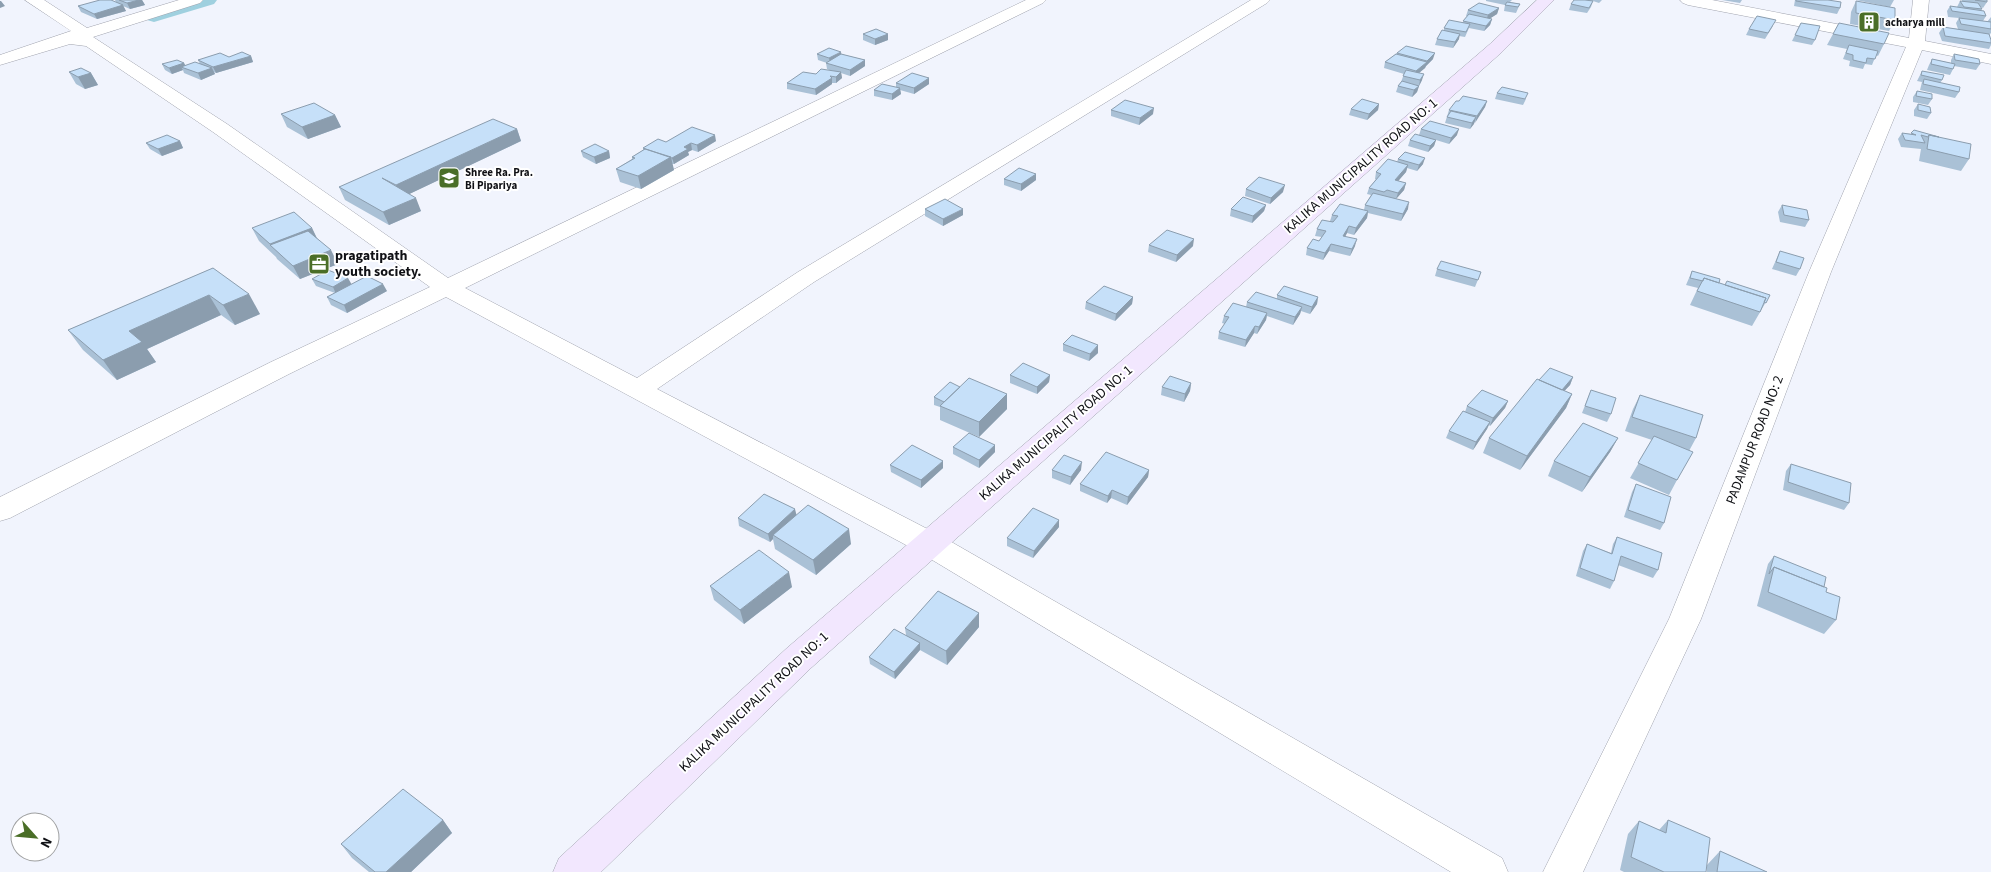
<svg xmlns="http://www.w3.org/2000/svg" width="1991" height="872" font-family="'Source Sans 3',sans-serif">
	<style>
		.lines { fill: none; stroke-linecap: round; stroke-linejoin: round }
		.canal { fill: #9fd0df; fill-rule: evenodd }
		.street-casing { stroke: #a0a3ae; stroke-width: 1 }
		.secondary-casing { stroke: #a0a3ae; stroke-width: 1 }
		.street { fill: #fff; fill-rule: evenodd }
		.secondary { fill: #f2e7fe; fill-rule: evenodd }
		.wall { fill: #aac1d6 }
		.shaded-wall { fill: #8b9dae }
		.building { fill: #c6e0f9; stroke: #8b9dae }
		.labels { text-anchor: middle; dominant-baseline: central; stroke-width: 4; stroke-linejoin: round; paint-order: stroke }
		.far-poi-label { font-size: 11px; font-weight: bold; fill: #101115; stroke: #fff; text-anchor: start }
		.street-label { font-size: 14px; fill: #101115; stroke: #fff }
		.poi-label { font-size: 14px; font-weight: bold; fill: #101115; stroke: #fff; text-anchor: start }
	</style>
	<rect width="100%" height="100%" fill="#f1f4fd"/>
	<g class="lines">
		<!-- canal -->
		<path class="canal" d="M186,0H217L214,4L154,22L147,20L144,16L147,12Z"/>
		<!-- street casing -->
		<g class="street-casing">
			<path id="street" d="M25,0H44L87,28L179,0H203L200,3L93,37L227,124L448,278L1026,0H1046L1043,3L465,288L637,378L798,272L1251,0H1270L1267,3L814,282L657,389L941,536L1502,858L1508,872H1451L919,552L446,297L289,374L10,518L0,521V497L271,362L430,287L213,132L86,46L70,44L0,65V55L71,31Z
				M1680,0H1712L1909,38L1913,0H1929L1925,41L1991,54V64L1922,50L1831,272L1701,619L1583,872H1543L1669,619L1809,272L1906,47L1688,5L1683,3Z"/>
		</g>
		<!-- secondary casing -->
		<g class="secondary-casing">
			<path id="secondary" d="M1537,0H1554L1502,52L811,668L601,872H553L559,858L787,648L1490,44Z"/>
		</g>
		<!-- street -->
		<use href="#street" class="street"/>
		<!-- secondary -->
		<use href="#secondary" class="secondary"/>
	</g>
	<!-- wall -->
	<path class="wall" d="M115,0H142L145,5L130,9L123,6L126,11L97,19L81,12L78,6L116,2Z
		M1486,0H1512L1510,2L1520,4L1516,13L1504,11L1505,5L1486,1Z
		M1586,0H1602L1599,3L1593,1L1591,7L1587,13L1569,10L1571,4Z
		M1722,0H1742L1740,3Z
		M1795,0H1828L1840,8L1837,14L1794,6Z
		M1856,0H1894L1890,7Z
		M1962,0H1987V2L1983,8L1981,7L1982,9L1981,10L1986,16L1983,21L1987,22L1991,17V33L1989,35L1991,40V45L1989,49L1942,41L1939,33L1943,27L1958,29L1956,23L1959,18L1948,17L1947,11L1950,6L1957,7L1960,1L1962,2Z
		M1856,1L1895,20L1889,31L1850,24L1851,12Z
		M1499,8L1497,14L1489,19H1492L1490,25L1484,31L1469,28L1465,37L1459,36V39L1453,48L1435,45L1437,39L1444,30V28L1463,22L1467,16H1466L1468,10Z
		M1801,23L1815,40L1812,45L1792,41Z
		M1839,23L1884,44L1878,56L1876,55L1872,65L1865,64L1863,69L1849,66L1850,61L1843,59L1847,49L1827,45Z
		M1773,26L1765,39L1746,35L1749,29Z
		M863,34H888V40L875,45L863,40Z
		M1397,53L1433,59L1426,66L1425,68L1419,73L1422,80L1419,86L1417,92L1412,97L1396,92L1398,86L1401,82L1404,74L1384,68L1385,62Z
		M817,54H841L865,60V66L850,76L841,73L842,78L836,83H832V84L816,95L787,89V83L831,71L827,69L826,63H827L818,60Z
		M1954,54L1980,64L1976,70L1954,66L1953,69L1950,75L1927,70L1929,65L1932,59L1951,63V60Z
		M251,56L253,62L216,73L214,72L215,74L201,80L184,73L183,70L172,74L165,70L162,64L184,63L185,65L200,64L198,60L229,57Z
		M1922,71L1942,80L1940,83L1959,92L1955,98L1920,90L1922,82L1917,81Z
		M69,72L91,73L98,85L85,89L76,84Z
		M929,78V84L914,94L900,90L901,94L892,100L874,96V90L896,87V83Z
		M1917,91L1932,99L1928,105L1913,102V97Z
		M1497,93L1526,99L1523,105L1495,99Z
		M1459,101H1487L1485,107L1470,129L1445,123L1449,110Z
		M1379,104L1378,110L1367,120L1349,115L1351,109Z
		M1918,104L1931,113L1927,119L1914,116V110Z
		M1111,110L1153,114L1139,125L1111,116Z
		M281,114L335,115L341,127L308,139L287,127Z
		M517,129L521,141L409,194L421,211L389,225L345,200L339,187Z
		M1421,129L1457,135L1449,144L1436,140L1434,146L1428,152L1408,146L1410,140L1419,135Z
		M1914,130L1939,137L1969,159L1961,171L1919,161L1921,149L1901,147L1898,139L1902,133L1911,134Z
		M180,141L183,148L162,156L150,149L146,143Z
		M716,141L698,152L692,150L688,152L689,155L674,164H672L674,170L641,189L620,182L616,169L632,159V157L643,150V148L666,142Z
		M581,151H609L610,158L596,164L583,157Z
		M1398,159L1423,164L1417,171L1407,168L1406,172L1398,181L1406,183L1404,190L1396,199L1408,209L1401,221L1368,213L1367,218L1354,235L1347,233L1345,236L1355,246L1350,256L1329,251L1323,260L1306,255L1307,248L1319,241L1322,237L1315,236L1317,229L1330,221L1332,215L1364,210L1365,205L1371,195L1367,194L1369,188L1376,179H1375L1376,172L1397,162Z
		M1036,174V180L1021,191L1004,185V179Z
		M1246,189L1283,192L1270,204L1245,196Z
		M1266,205L1264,211L1252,223L1230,216L1231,209Z
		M1782,205L1809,220L1805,227L1780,222L1778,212Z
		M925,209L963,215L943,226L925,216Z
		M252,228H312L317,238L338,264L300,279L277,259L276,257L259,241Z
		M1149,245L1193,246L1176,262L1148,252Z
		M1780,251L1800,269L1796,276L1772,269Z
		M213,268L260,314L235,325L221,315L147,349L156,362L117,380L83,350L68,330Z
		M1437,269L1481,272L1475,287L1435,276Z
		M1692,271L1725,285L1770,295L1752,326L1690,305L1698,288L1686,285Z
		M312,279L351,285L387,291L347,313L331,305L327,297L335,293L316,286Z
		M1277,295L1318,297L1317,304L1310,314L1301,311L1300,314L1293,325L1267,316L1266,320L1257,334L1254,333L1245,347L1218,339L1219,332L1225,324L1222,323L1224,316L1246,307L1247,302L1277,299Z
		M1133,297L1132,304L1115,321L1085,309L1086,302Z
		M1063,344L1098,353L1089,361L1063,351Z
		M1010,375H1050L1049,382L1037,394L1010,383Z
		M1573,377L1570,385L1564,391L1572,394L1566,408L1520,470L1483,453L1489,438L1539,380Z
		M1191,383L1190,391L1184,402L1161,395L1162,387Z
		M960,387L1007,394V409L979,437L940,420V407L934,405V397Z
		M1591,390L1611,414L1607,422L1582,413Z
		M1640,395L1696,438L1689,451L1677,480L1669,495L1630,478L1652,440L1625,431L1633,409Z
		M1508,401L1505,408L1490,426L1489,425L1487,429L1473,450L1446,438L1449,431L1465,412L1467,406Z
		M1618,438L1610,452L1582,492L1548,476L1554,461Z
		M953,447L995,452L979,468L953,454Z
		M1791,464L1849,503L1844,510L1783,490L1786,471Z
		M890,465L943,468L921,488L891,472Z
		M1052,470H1081L1070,485L1052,478Z
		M1149,470L1148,477L1127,505L1111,498L1107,503L1080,491V484Z
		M1636,484L1664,523L1660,530L1624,517L1632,492Z
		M796,515L851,544L816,575L775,549L773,539L770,542L739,526L738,518Z
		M1059,527L1033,558L1007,546V538Z
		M1617,537L1658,570L1653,578L1618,565L1614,581L1610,589L1576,576L1583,551L1587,544L1611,553L1613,544Z
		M1774,556L1824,587L1836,620L1824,634L1757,606L1768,564Z
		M710,586L792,587L744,624L714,600Z
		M979,627L947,665L920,650L895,679L870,664L869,657L906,635L905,628Z
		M443,820L452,833L411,872H369L352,858L341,844Z
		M1668,820L1706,872H1624L1620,870L1628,834L1639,821L1659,830Z
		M1720,851L1767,872H1707V865Z"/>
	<!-- shaded-wall -->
	<path class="shaded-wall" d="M139,0H142L145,5L130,9L127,3Z
		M0,1H1L5,6L0,8Z
		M123,5L126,11L97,19L94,14Z
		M1499,8L1497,14L1486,21L1488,15Z
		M1492,19L1490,25L1484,31L1486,26Z
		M888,34V40L875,45V39Z
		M1460,34L1459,39L1453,48L1455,42Z
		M841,52L842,58L830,64L829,58Z
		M1435,53L1433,59L1426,66L1425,68L1414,77L1416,71L1426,63L1427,61Z
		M251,56L253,62L216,73L213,67Z
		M865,60V66L850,76V70Z
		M184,63L187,69L181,67L183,70L172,74L169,68Z
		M212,68L215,74L201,80L198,73Z
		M841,72L842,78L836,83V77Z
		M91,73L98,85L85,89L78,77Z
		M1424,74L1422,80L1419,86L1420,80Z
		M832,78V84L816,95L815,89Z
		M929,78V84L914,94V88Z
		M1419,86L1417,92L1412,97L1414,90Z
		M900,88L901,94L892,100V94Z
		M1487,101L1485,107L1475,123L1477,116Z
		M1379,104L1378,110L1367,120L1369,114Z
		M1154,108L1153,114L1139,125L1140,118Z
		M335,115L341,127L308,139L302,127Z
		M1476,117L1474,124L1470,129L1472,123Z
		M517,129L521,141L401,198L396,185Z
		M1459,129L1457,135L1449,144L1451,138Z
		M715,135L716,141L698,152L697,145Z
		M1436,140L1434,146L1428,152L1430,146Z
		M180,141L183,148L162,156L158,149Z
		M691,143L692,150L688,152L689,155L674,164L672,158L684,147Z
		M609,151L610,158L596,164L594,157Z
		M671,157L674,170L641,189L638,176Z
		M1425,158L1423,164L1417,171L1419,165Z
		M1408,165L1406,172L1393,187L1395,180Z
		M1036,174V180L1021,191V184Z
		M1406,183L1404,190L1396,199L1398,193Z
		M1285,185L1283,192L1270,204L1271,198Z
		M416,198L421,211L389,225L383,212Z
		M1409,202L1408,209L1401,221L1403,214Z
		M1266,205L1264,211L1252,223L1253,216Z
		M963,209V215L943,226V219Z
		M1368,211L1367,218L1354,235L1356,228Z
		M1349,226L1347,233L1342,243L1343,236Z
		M312,228L318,241L271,246L270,244Z
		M1194,239L1193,246L1176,262L1177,255Z
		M1357,239L1355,246L1350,256L1352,249Z
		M1331,244L1329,251L1323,260L1325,253Z
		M331,250L338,264L300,279L293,266Z
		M348,278L352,285L336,294L333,287Z
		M383,284L387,291L347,313L344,305Z
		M249,294L260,314L235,325L223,305Z
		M209,295L221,315L147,349L156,362L117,380L103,360L129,331Z
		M1133,297L1132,304L1115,321L1116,314Z
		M1318,297L1317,304L1310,314L1312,307Z
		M1302,307L1300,314L1293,325L1295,317Z
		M1267,313L1266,320L1257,334L1259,327Z
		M1255,326L1254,333L1245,347L1246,340Z
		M1098,345V353L1089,361L1090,354Z
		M1050,375L1049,382L1037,394V387Z
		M1573,377L1570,385L1556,400L1559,393Z
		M1191,383L1190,391L1184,402L1185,394Z
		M1007,394V409L979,437V422Z
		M1572,394L1566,408L1520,470L1527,456Z
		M1508,401L1505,408L1490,426L1493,418Z
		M1490,422L1487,429L1473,450L1476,442Z
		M1618,438L1610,452L1582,492L1590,477Z
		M995,445V452L979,468V460Z
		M943,461V468L921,488V480Z
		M1082,462L1081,470L1070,485L1071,477Z
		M1149,470L1148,477L1127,505L1128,497Z
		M1112,490L1111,498L1107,503L1108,496Z
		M795,509L797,517L773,535V539L770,542L768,534Z
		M1059,520V527L1033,558L1034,551Z
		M849,529L851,544L816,575L813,560Z
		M789,572L792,587L744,624L740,610Z
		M979,613V627L947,665L946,651Z
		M920,643V650L895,679L894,672Z
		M443,820L452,833L411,872H386Z"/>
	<!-- building -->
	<path class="building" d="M100,0H111L123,5L94,14L78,6Z
		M119,0H139L127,3Z
		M1574,0H1585L1593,1L1589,8L1571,4Z
		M1796,0H1828L1841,2L1840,8L1796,1Z
		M1975,0H1987V2Z
		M1856,1L1895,8V20L1856,13Z
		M1960,1L1978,3L1982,9L1964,7Z
		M1507,2L1520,4L1518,7L1505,5Z
		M1479,3L1499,8L1488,15L1468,10Z
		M1950,6L1984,11L1986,16L1952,11Z
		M1469,14L1492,19L1486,26L1463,21Z
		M1757,16L1776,20L1768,33L1749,29Z
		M1959,18L1991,22V29L1961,24Z
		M1449,20L1470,24L1466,32L1444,28Z
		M1801,23L1820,26L1815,40L1795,35Z
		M1839,23L1889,33L1884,44L1833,34Z
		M1943,27L1989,34L1991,40V43L1945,36Z
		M876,29L888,34L875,39L863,34Z
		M1442,30L1460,34L1455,42L1437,39Z
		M1849,45L1878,51L1875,59L1867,58L1866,63L1853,60V55L1846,53Z
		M1406,46L1435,53L1427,61L1397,53Z
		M829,48L841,52L829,58L817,54Z
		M242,52L251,56L213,67L198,60L220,53L229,57Z
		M841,54L865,60L850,70L826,63Z
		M1396,54L1427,62L1416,71L1385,62Z
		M1954,54L1979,59L1980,64L1955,60Z
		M1932,59L1955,64L1953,69L1931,64Z
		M177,60L184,63L169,68L162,64Z
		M195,62L212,68L198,73L181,67Z
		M81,68L91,73L78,77L69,72Z
		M821,69L841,72L836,77L830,76L832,78L815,89L787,83L803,72L816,74Z
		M1406,70L1424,74L1420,80L1403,76Z
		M1922,71L1944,75L1942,80L1921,75Z
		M912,73L929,78L914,88L896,83Z
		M1924,79L1960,87L1959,92L1923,84Z
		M1402,81L1419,86L1414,90L1398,86Z
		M882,84L900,88L892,94L874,90Z
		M1502,87L1528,93L1525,99L1497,93Z
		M1917,91L1932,94V99L1916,96Z
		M1463,96L1487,101L1477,116L1449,110L1456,101H1459Z
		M1362,99L1379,104L1369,114L1351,109Z
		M1125,100L1154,108L1140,118L1111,110Z
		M314,103L335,115L302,127L281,114Z
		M1918,104L1930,107L1931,113L1918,110Z
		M1451,111L1476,117L1472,123L1447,117Z
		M493,119L517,129L396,185L382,178L416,198L383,212L339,187Z
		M1430,121L1459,129L1451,138L1421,129Z
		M692,127L715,135L697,145L691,143L684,147L688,149L672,158L643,148L658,139L666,142Z
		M1914,130L1939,137L1929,135L1928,137L1921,135L1925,143L1905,140L1902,133L1916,135L1911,133Z
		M1415,134L1436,140L1430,146L1410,140Z
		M167,135L180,141L158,149L146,143Z
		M1929,135L1971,144L1969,159L1927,149Z
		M595,144L609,151L594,157L581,151Z
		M645,149L671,157L638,176L616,169L635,158L632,157Z
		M1405,152L1425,158L1419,165L1398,159Z
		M1388,159L1408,165L1395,180L1406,183L1398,193L1387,190L1384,192L1369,188L1381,174L1376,172Z
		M1019,168L1036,174L1021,184L1004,179Z
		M1259,177L1285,185L1271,198L1246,189Z
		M1373,193L1409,202L1403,214L1365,205Z
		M1243,197L1266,205L1253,216L1231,209Z
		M945,199L963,209L943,219L925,209Z
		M1340,204L1368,211L1356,228L1349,226L1343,236L1357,239L1352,249L1331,244L1325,253L1307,248L1313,239L1319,241L1326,231L1317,229L1322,220L1333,222L1338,216L1332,215Z
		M1782,205L1807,210L1809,220L1784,215Z
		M294,212L312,228L270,244L252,228Z
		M1167,230L1194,239L1177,255L1149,245Z
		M308,231L331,250L293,266L270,245Z
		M1780,251L1804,258L1800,269L1776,262Z
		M1441,261L1481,272L1478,280L1437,269Z
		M213,268L249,294L223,305L209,295L129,331L142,342L103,360L68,330Z
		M328,270L348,278L333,287L312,279Z
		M1692,271L1720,279L1719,283L1704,278L1703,281L1690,278Z
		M367,276L383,284L344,305L327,297Z
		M1704,278L1766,298L1760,312L1697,291Z
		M1727,281L1770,295L1766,303L1764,302L1766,298L1725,285Z
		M1104,286L1133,297L1116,314L1086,302Z
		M1284,286L1318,297L1312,307L1277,295Z
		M1256,292L1302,307L1295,317L1247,302Z
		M1233,303L1267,313L1259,327L1255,326L1246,340L1219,332L1229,317L1224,316Z
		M1072,335L1098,345L1090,354L1063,344Z
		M1023,363L1050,375L1037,387L1010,375Z
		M1550,368L1573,377L1562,390L1539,380Z
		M1170,376L1191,383L1185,394L1162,387Z
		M969,378L1007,394L979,422L940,406Z
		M1537,379L1572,394L1527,456L1489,438Z
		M950,382L960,387L944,402L934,397Z
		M1482,390L1508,401L1493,418L1467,406Z
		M1591,390L1616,398L1611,414L1585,406Z
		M1640,395L1703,415L1696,438L1632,417Z
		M1463,411L1490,422L1476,442L1449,431Z
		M1583,423L1618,438L1590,477L1554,461Z
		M969,433L995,445L979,460L953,447Z
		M1654,436L1693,452L1677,480L1638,463Z
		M912,445L943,461L921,480L890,465Z
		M1106,452L1149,470L1128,497L1112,490L1108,496L1080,484Z
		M1064,455L1082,462L1071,477L1052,470Z
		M1791,464L1851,483L1849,503L1788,482Z
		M1636,484L1671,497L1664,523L1628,510Z
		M764,494L795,509L768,534L738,518Z
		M808,505L849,529L813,560L773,535Z
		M1033,508L1059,520L1034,551L1007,538Z
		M1617,537L1662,553L1658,570L1621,556L1614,581L1580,568L1587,544L1612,554Z
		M759,550L789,572L740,610L710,586Z
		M1774,556L1826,577L1824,587L1774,567L1769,574Z
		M1774,567L1827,588L1826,592L1840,597L1836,620L1768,592Z
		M938,591L979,613L946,651L905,628Z
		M894,629L920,643L894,672L869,657Z
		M403,789L443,820L386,872H375L341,844Z
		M1668,820L1710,838L1706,872H1664L1631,857L1639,821L1666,833Z
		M1720,851L1767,872H1717Z"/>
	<!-- icons -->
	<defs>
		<g id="building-square" transform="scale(1.125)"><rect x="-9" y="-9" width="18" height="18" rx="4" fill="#4a6e27" stroke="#fff"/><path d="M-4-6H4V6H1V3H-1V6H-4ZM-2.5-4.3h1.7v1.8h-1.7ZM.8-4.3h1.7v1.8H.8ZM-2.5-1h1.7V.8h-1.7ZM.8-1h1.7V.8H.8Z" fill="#fff"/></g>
		<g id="school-square" transform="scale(1.125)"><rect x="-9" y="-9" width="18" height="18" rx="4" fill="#4a6e27" stroke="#fff"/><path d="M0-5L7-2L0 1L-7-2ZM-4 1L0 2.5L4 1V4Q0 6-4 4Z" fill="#fff"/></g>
		<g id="office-square" transform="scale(1.125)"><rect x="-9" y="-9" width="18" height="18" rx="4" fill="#4a6e27" stroke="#fff"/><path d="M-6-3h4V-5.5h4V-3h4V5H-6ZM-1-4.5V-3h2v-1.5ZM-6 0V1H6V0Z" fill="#fff"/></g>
	</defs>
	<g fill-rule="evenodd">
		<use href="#building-square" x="1869" y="22"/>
		<use href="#school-square" x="449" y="178"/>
		<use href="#office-square" x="319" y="264"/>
	</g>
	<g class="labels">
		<!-- far-poi labels -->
		<g class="far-poi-label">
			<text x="1885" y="22">acharya mill</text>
			<text x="465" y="172">Shree Ra. Pra.<tspan x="465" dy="13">Bi Pipariya</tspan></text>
		</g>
		<!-- street labels -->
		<g class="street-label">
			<text transform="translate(1361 166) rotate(-41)">KALIKA MUNICIPALITY ROAD NO: 1</text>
			<text transform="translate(1056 433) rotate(-41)">KALIKA MUNICIPALITY ROAD NO: 1</text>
			<text transform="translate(1755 440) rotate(-69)">PADAMPUR ROAD NO: 2</text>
			<text transform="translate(754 702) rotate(-43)">KALIKA MUNICIPALITY ROAD NO: 1</text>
		</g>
		<!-- poi labels -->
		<g class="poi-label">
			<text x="335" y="256">pragatipath<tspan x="335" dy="16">youth society.</tspan></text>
		</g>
	</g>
	<!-- north arrow -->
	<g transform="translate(35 837) rotate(117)"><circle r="24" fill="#ffffff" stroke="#9fa0a1"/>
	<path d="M0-4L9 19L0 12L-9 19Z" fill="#4a6e27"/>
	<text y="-8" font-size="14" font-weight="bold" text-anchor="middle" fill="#101115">N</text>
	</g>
</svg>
